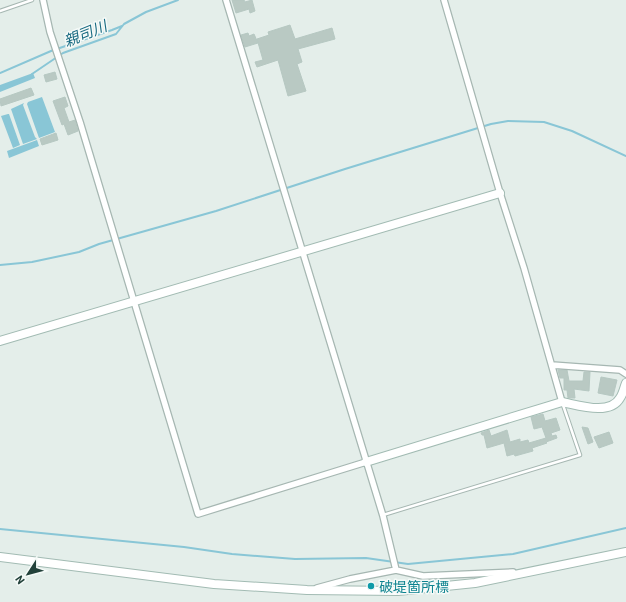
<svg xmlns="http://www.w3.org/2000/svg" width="626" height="602" font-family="Barlow,'Noto Sans JP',sans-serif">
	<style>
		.water { fill: #89c6d6 }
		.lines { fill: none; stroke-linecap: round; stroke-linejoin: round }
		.stream { stroke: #89c6d6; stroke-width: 2 }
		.building { fill: #b9c9c3; stroke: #b6c8c2 }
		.lane-casing { stroke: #a6b7b2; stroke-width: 4.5 }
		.street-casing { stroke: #a6b7b2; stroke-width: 8 }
		.secondary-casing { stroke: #a2bbb3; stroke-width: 10 }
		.lane { stroke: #fff; stroke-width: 2.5 }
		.street { stroke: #fff; stroke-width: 5.5 }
		.secondary { stroke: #fff; stroke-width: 8 }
		.culture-dot { fill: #0f9aa8; stroke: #f5faf8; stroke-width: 1.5 }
		.labels { text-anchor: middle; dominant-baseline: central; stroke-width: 3; stroke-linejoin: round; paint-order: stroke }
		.culture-label { font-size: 14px; fill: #0d838f; stroke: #f5faf8; text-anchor: start }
		.water-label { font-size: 15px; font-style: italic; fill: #186a81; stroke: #f5faf8 }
	</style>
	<rect width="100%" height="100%" fill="#e4eeea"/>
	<!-- water -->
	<path class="water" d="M33,73L35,78L0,92V85Z
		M42,97L55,132L39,138L27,104L28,102Z
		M24,103L23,105L35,137L37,139L23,144L11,109Z
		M8,114H9L20,145L13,148L1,116Z
		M37,140L39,146L9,158L7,151Z"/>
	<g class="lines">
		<!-- stream -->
		<path class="stream" d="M0,73L51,51L112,30L122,26
			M32,74L63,53L116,34L124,24L146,12L178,0
			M0,265L32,262L79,252L99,244L216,211L345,169L491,124L508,121L544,122L572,131L626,156
			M0,529L184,547L232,554L295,559L366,558L408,564L513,554L626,528"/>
	</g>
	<!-- building -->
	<path class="building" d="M232,0H244L245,2L252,0L255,11L250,13L249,9L236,13Z
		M290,25L295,39L332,28L335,39L298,49L302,62L297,64L306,91L288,96L278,60L257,67L255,62L263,60L257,39L269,35L268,32Z
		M248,33L249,36L254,34L258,43L245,47L241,35Z
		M55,72L57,79L46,82L44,75Z
		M31,88L34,95L1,106L0,99Z
		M65,97L68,106L64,108L69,122L75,120L78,131L68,135L64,124L62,125L53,101Z
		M56,133L58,140L42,145L40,139Z
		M558,370H567L569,381H583L584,372H590L589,391L574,389L575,398H568L567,390H564V378H560Z
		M601,377L617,380L613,396L598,393Z
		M543,414L545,421L556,418L560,430L551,433L552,436L556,435L557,438L546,442L547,443L532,448L533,451L515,456L514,454L507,456L504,443L487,448L484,435H482L481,433L489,430L491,436L507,430L510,442L520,439V442L528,440L529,443L546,438L542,427L534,429L531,417Z
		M582,427L588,428L593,442L588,444Z
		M609,432L613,443L599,448L594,437Z"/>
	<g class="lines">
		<!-- lane casing -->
		<g class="lane-casing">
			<path id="lane" d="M0,11L32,0
				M383,515L580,455L563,405"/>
		</g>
		<!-- street casing -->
		<g class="street-casing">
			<path id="street" d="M43,0L50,32L80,122L198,514L366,462
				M226,0L383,516L396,570
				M444,0L500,193L524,268L562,402
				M552,365L620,370L626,374
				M317,588L350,579L396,570L423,576L513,572"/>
		</g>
		<!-- secondary casing -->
		<g class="secondary-casing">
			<path id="secondary" d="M0,341L500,193
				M366,462L562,402C578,405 610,416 620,398C623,394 624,388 626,383
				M0,557L214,584L307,590L398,591L475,583L626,552"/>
		</g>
		<!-- lane -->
		<use href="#lane" class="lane"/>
		<!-- street -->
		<use href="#street" class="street"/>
		<!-- secondary -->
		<use href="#secondary" class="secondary"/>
	</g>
	<!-- markers -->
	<circle class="culture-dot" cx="371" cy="586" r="4"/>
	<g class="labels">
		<!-- culture labels -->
		<g class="culture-label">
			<text x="379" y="586">破堤箇所標</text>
		</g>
		<!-- water labels -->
		<g class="water-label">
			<text transform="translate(85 33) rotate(-22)">親司川</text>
		</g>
	</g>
	<!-- north arrow -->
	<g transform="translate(28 574) rotate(234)" stroke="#f5faf8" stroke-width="3" paint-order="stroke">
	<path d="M0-3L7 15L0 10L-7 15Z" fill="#22413a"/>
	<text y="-6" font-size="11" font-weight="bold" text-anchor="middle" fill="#22413a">N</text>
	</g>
</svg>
